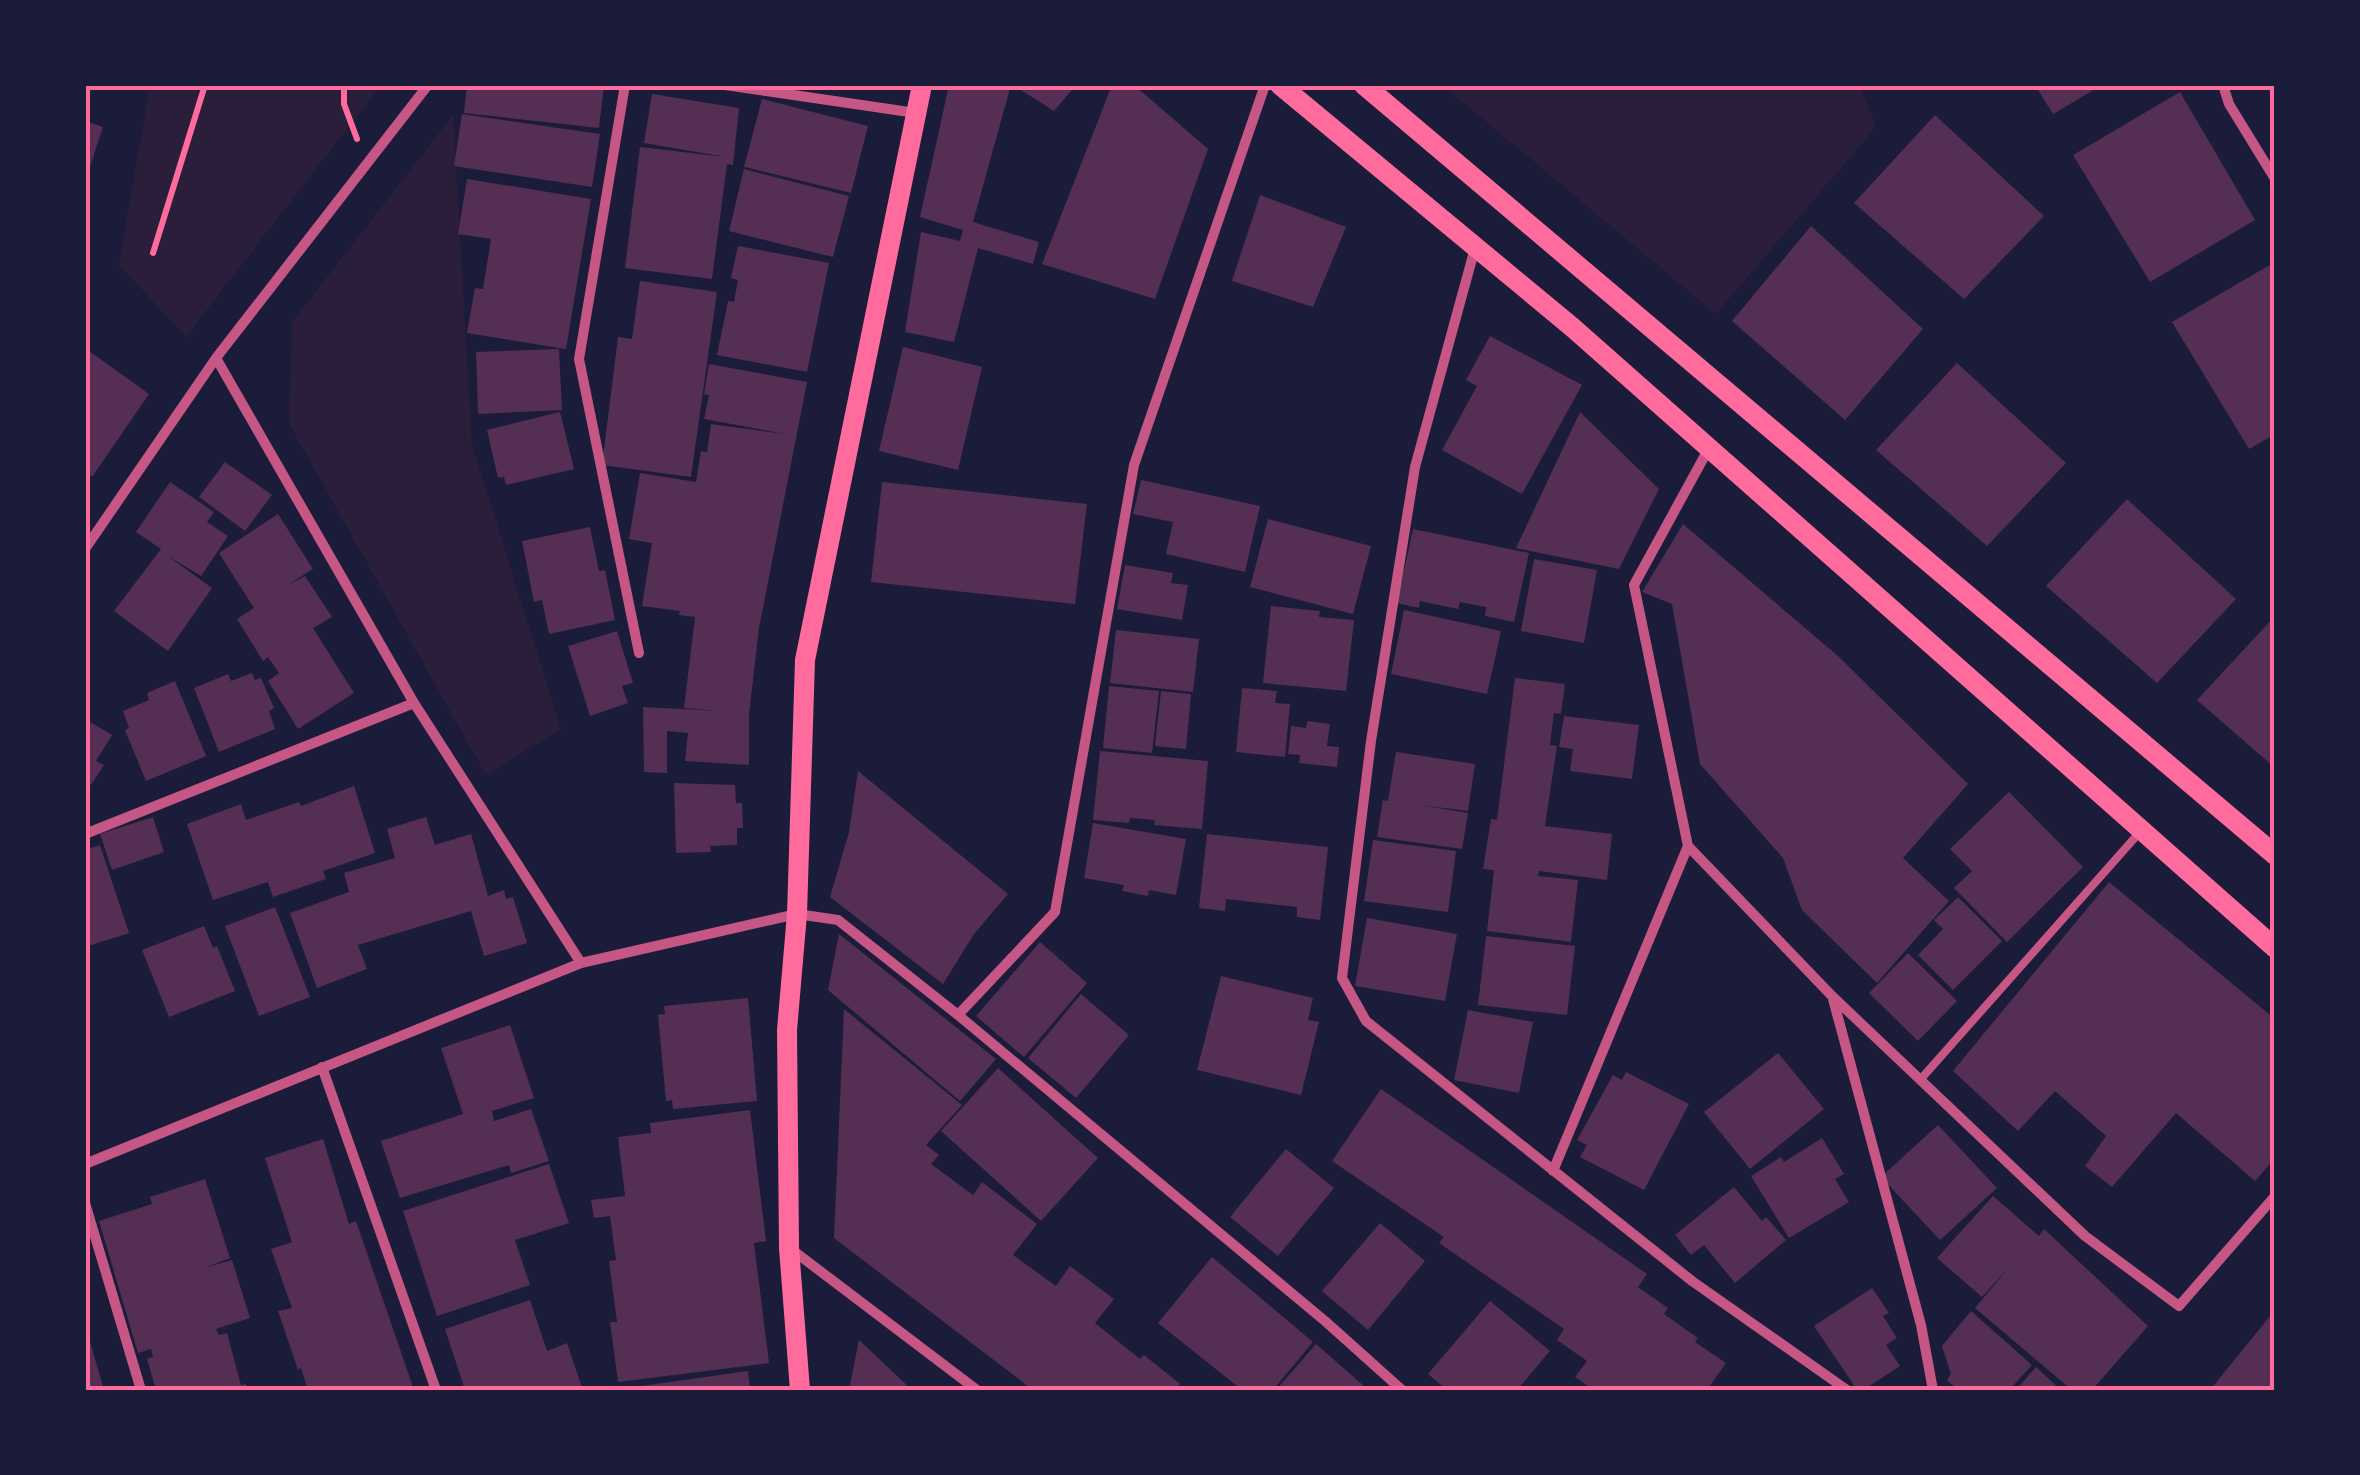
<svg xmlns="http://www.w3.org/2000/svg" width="2360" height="1475" font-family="Jost,sans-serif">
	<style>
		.green { fill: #2a1e3b }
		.building { fill: #542f53 }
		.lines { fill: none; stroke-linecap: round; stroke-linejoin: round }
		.path { stroke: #ff6b9d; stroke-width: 6 }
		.service { stroke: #c65784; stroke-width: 8 }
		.minor { stroke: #c65784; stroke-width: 10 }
		.secondary { stroke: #ff6b9d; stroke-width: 20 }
		.neatline { fill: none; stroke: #ff6b9d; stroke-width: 4 }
	</style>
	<rect width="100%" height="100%" fill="#1b1b3a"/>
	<!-- green -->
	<path class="green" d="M150,85H381L186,337L119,265Z
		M1442,85H1860L1876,127L1716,314Z
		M453,115L472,444L561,729L486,775L289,424L292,322Z"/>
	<!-- building -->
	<path class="building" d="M467,85H604L599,128L464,113Z
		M949,85H1011L973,222L1039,242L1033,264L978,248L954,342L905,332L921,232L960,241L963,230L920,217Z
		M1013,85H1076L1054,111Z
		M1112,85H1134L1208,149L1155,299L1042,264Z
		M2035,85H2102L2053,114Z
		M2180,92L2255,220L2150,282L2073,155Z
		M652,94L739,108L733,165L727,164L712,279L625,268L640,147L726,157L644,143Z
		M762,99L868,126L851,193L744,167Z
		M462,114L600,134L592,187L454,166Z
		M1935,115L2044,216L1964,299L1854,203Z
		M85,121L103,127L86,179H85Z
		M744,169L849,196L833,257L729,231Z
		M467,179L591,199L566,349L467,333L475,288L483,289L491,239L458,234Z
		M1260,195L1346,227L1313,307L1232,281Z
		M1811,226L1923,329L1845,420L1732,321Z
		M738,246L829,263L807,372L717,355L728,301L734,302L738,280L731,278Z
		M2275,262V434L2249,449L2172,322Z
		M640,281L717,292L691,477L602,465L618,337L632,339Z
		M1490,336L1582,385L1522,494L1442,450L1477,386L1466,380Z
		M903,347L982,367L958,470L879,451Z
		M85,348L149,394L92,477L85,472Z
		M559,349L562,410L478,414L476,352Z
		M1957,363L2066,463L1987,546L1876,450Z
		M709,364L807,382L759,628L749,715V765L685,761L688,733L667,731V773L644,772L643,707L719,711L684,708L695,617L679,615L680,611L642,606L652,543L629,539L640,473L696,482L701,451L707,452L711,424L785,434L704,419L709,395L704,394Z
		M560,412L574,469L506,485L504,477L498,478L487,430Z
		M1580,412L1659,489L1619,569L1516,548Z
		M225,462L272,495L245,531L199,497Z
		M1141,480L1260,506L1245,572L1166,554L1173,522L1133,514Z
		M170,482L214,512L207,522L228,536L201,576L168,556L212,588L168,651L114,611L161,549L136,532Z
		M882,482L1087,504L1075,604L871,582Z
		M2127,499L2236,599L2157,683L2046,586Z
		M278,514L313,569L286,586L305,576L332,617L313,628L354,693L298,729L268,681L279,673L268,657L263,661L237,619L254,608L219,553Z
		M1268,519L1371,546L1353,614L1250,587Z
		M1683,524L1838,656L1968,784L1903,858L1949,901L1877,983L1802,910L1783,858L1700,764L1672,604L1642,592Z
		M590,527L599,571L605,570L615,620L549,634L542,600L534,602L522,541Z
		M1413,529L1529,553L1514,622L1485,616L1486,607L1460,602L1458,609L1420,601L1419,608L1397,603Z
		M1534,559L1597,570L1584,643L1521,631Z
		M1125,565L1173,573L1171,583L1188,585L1182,620L1117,609Z
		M1271,606L1320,611L1319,617L1354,620L1346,691L1263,683Z
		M1404,610L1501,631L1487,694L1391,674Z
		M2275,616V768L2197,700Z
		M1116,630L1199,639L1193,692L1110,683Z
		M617,631L633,683L622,686L628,703L590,716L568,646Z
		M252,673L255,680L261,678L274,708L269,711L275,729L219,752L194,688L228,674L231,681Z
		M1515,678L1565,684L1561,714L1554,713L1550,745L1557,746L1545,826L1612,834L1607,880L1539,871L1538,876L1578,880L1571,942L1487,931L1494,870L1483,869L1491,819L1497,820Z
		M175,681L206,756L146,781L125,730L129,728L123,711L149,700L147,693Z
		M1109,686L1159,691L1152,753L1103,748Z
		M1242,688L1277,691L1275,703L1290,704L1285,757L1236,752Z
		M1161,691L1191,694L1186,749L1155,746Z
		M1564,716L1639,725L1632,779L1570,771L1573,749L1559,747Z
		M85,719L112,735L96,761L104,765L91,785L85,782Z
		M1307,721L1330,724L1327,746L1339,747L1337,767L1299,763L1300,755L1288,754L1291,726L1306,728Z
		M1100,751L1208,761L1202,829L1154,825L1155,820L1130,818L1129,823L1093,820Z
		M1396,752L1475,764L1468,811L1420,805L1468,813L1462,849L1377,837L1383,800L1388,801Z
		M858,771L1008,894L974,934L943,984L830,897L849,832Z
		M674,783L735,785L736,803H742L743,828H737V845L710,846L711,852L676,853Z
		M354,786L375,853L323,871L326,879L273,897L268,882L213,900L187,824L241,804L246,820L299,802L301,806Z
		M2009,792L2083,867L2007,942L1954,888L1972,871L1950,849Z
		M153,817L164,852L112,870L100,834Z
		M426,817L435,845L471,834L488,896L504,890L506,899L513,897L527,943L484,956L471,911L358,945L367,969L317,988L290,913L349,892L344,873L395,858L387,829Z
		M1093,823L1186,839L1176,895L1149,890L1148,896L1122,891L1124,885L1084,878Z
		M1207,834L1328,847L1320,920L1297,917V907L1226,899L1225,911L1199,908Z
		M1373,840L1456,851L1448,912L1364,901Z
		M100,845L129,933L85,947V850Z
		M2109,882L2275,1019V1158L2255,1181L2176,1113L2112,1187L2085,1166L2106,1136L2055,1091L2018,1131L1953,1071Z
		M1958,897L2002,941L1953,990L1918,955L1943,929L1934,920Z
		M275,907L310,997L259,1016L225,926Z
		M1367,918L1457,934L1445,1001L1355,986Z
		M204,926L213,948L217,946L235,991L169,1017L142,950Z
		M839,934L996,1059L960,1101L828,990Z
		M1486,936L1575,946L1567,1015L1478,1005Z
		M1040,942L1087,983L1024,1057L976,1016Z
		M1908,953L1957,1001L1918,1041L1869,993Z
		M1221,976L1313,998L1308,1020L1319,1022L1301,1095L1197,1070Z
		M1081,994L1129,1035L1076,1098L1028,1058Z
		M748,998L757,1101L673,1109L672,1100L666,1101L658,1015L665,1014L664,1006Z
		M844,1009L962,1105L926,1145L939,1155L931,1164L973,1195L982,1182L1037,1224L1013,1255L1056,1286L1070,1266L1114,1299L1095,1323L1140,1359L1144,1355L1180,1384L1175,1390H1033L834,1238Z
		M1468,1010L1533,1022L1519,1093L1454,1080Z
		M510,1025L534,1098L492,1111L494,1121L531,1109L549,1161L511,1173L509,1165L400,1198L381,1141L463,1114L441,1048Z
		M1778,1053L1824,1109L1750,1169L1704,1112Z
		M998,1068L1098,1158L1041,1221L941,1131Z
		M1626,1072L1689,1104L1644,1190L1580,1157L1587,1145L1577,1140L1613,1075L1622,1080Z
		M1381,1089L1647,1274L1638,1287L1668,1308L1664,1314L1698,1338L1695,1342L1726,1363L1707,1390H1594L1575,1377L1587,1361L1557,1340L1564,1329L1439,1243L1444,1237L1332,1161Z
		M750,1110L766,1241L754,1243L769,1363L618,1382L610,1322H617L609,1261L616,1260L610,1216L594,1218L591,1200L625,1196L618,1137L651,1133L650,1123Z
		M1938,1125L1997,1188L1940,1240L1881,1177Z
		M1822,1138L1844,1174L1835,1179L1849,1202L1789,1238L1751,1176L1781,1157L1784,1162Z
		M323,1139L349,1224L356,1221L414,1390H308L301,1368L298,1370L278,1311L292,1308L271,1249L292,1242L265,1158Z
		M1286,1149L1334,1188L1278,1256L1230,1217Z
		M549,1164L569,1223L515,1240L530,1285L437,1316L403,1211Z
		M205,1179L230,1258L204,1268L232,1260L250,1318L216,1329L219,1335L227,1333L241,1385L246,1384L248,1390H156L147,1359L153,1357L151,1349L138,1353L99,1221L152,1204L150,1197Z
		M1734,1187L1762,1221L1766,1217L1786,1240L1735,1283L1704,1245L1691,1255L1675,1235Z
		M1993,1196L2039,1236L2044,1229L2148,1326L2092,1390H2072L1975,1308L2010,1266L1982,1297L1937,1258Z
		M1380,1223L1425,1261L1368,1330L1322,1291Z
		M1212,1257L1313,1342L1273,1390H1242L1158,1323Z
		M1872,1288L1889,1313L1883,1316L1897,1338L1886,1345L1900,1366L1863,1390H1857L1814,1326Z
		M530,1300L547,1351L567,1343L583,1390H465L445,1329Z
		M1490,1301L1550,1351L1517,1390H1447L1428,1374Z
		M2275,1310V1390H2210Z
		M1971,1311L2032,1365L2009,1390H1958L1947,1380L1951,1374L1942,1346Z
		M85,1328H86L104,1390H85Z
		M859,1340L912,1390H849Z
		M1316,1344L1364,1386L1369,1390H1276Z
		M2036,1367L2061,1390H2016Z
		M748,1371L750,1390H627V1388Z"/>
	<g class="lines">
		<!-- path -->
		<path class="path" d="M344,85V104L357,139
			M153,253L205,85"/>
		<!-- service -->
		<path class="service" d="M1920,1080L2139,833"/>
		<!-- minor -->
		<path class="minor" d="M625,85L579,359L639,653
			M725,85L916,113
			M2223,85L2229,104L2275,179
			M1475,248L1415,467L1371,741L1342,978L1366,1021L1692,1281L1847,1390
			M216,358L414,703L581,963
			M85,549L216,358L428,85
			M85,834L414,703
			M1688,846L1634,585L1709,448
			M1833,999L1921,1325L1933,1390
			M958,1015L1055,912L1134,465L1265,85
			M322,1067L436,1390
			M85,1164L581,963L797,914L838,920L958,1015L1325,1321L1402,1390
			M1553,1171L1688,846L1832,996L2085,1236L2179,1306L2275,1196
			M85,1203L141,1390
			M791,1249L977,1390"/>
		<!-- secondary -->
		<path class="secondary" d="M1280,85L1572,327L2275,948
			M1364,85L2275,855
			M800,1390L789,1248L787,1030L797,914L805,660L922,85"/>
	</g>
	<!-- border -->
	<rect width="2360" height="1475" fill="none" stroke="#1b1b3a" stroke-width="175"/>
	<rect x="88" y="88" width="2184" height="1300" class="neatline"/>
</svg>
